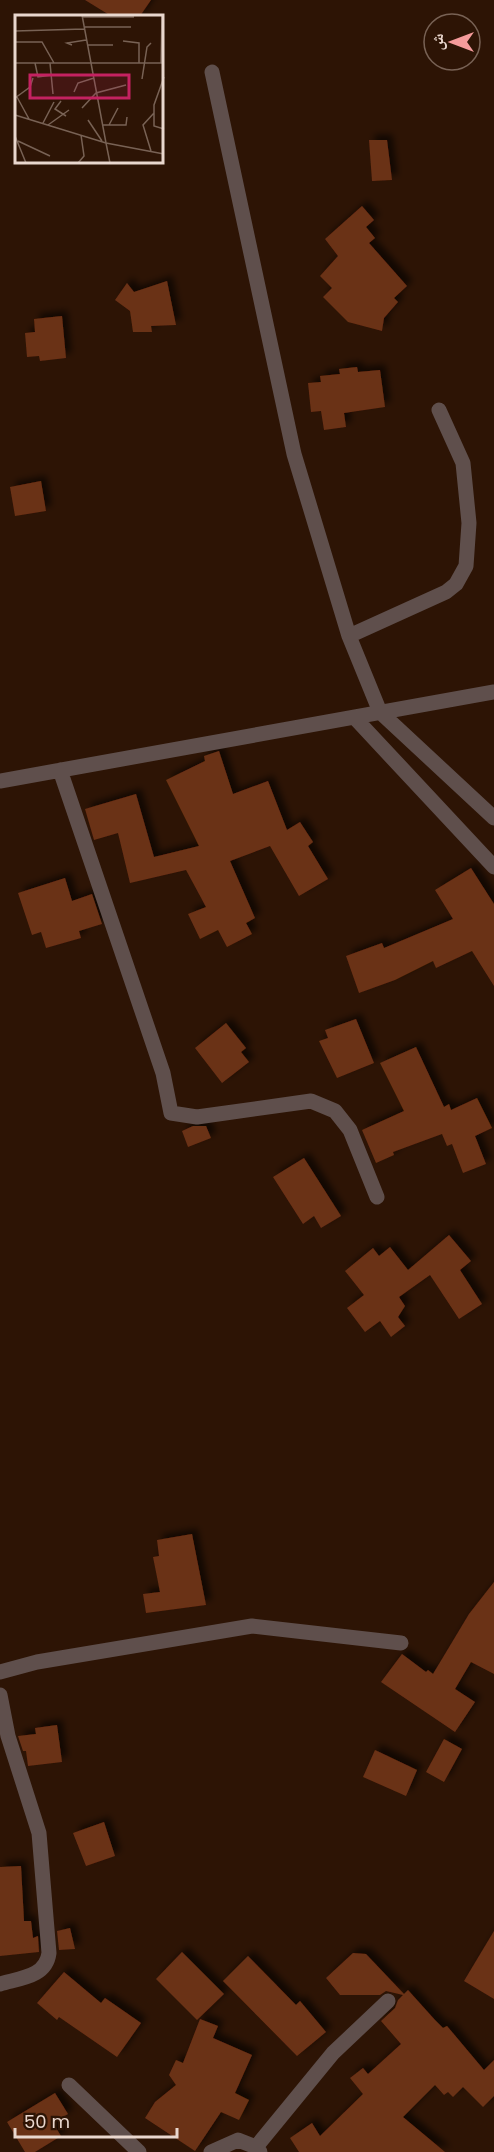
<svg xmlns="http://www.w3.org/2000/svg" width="494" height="2152" font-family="Poppins,'Noto Naskh Arabic',sans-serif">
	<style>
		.building { fill: #6b3015; filter: url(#shadow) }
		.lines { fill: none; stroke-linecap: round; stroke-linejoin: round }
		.minor { stroke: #5f4f4c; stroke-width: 15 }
		.inset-road { fill: none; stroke: #786255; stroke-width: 1.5 }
		.view { fill: #c42261; fill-opacity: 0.15; stroke: #c42261; stroke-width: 3 }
		.inset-edge { fill: none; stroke: #e9d7ce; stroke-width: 3 }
	</style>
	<defs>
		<filter id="shadow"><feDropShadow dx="5.5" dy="-5.5" stdDeviation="3" flood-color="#0009"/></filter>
	</defs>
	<rect width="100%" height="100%" fill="#2d1405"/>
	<!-- building -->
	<path class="building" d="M85,0H151L140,16H111Z
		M369,140H387L392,180L372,181Z
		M362,206L374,220L366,227L375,238L369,243L407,286L394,298L398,302L384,318L382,331L348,322L323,297L332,288L320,276L338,256L325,239Z
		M167,281L176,325L151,326L152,332H133L130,311L115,300L127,283L134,292Z
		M62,316L66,358L40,361L39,356L27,357L25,333L35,332L34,319Z
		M357,367L358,372L380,370L385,407L344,413L346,427L324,430L321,411L311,412L308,383L321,382L320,376L340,374L339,369Z
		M41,481L46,511L15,516L10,487Z
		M219,751L233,794L268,781L287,830L300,822L313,842L308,846L328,879L299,896L270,846L230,861L255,918L246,923L252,934L227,947L218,930L200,939L188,914L206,907L186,870L130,883L118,833L94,840L85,809L136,794L154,857L199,846L166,780L205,761L204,756Z
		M471,868L494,904V986L472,951L436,968L433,961L395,980L359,993L346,956L382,943L384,948L453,919L435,890Z
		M65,878L72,901L92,894L102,924L79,931L81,938L46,948L41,932L32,935L18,893Z
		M356,1019L374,1063L337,1078L319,1041L328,1038L325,1030Z
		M226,1023L246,1048L241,1052L249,1062L222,1083L195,1048Z
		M416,1047L444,1107L449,1104L451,1110L477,1098L492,1128L475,1136L486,1164L463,1173L452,1144L447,1146L442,1134L393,1152L394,1155L376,1163L362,1130L404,1111L380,1063Z
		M193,1126H206L211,1138L188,1147L182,1131Z
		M304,1158L341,1216L321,1228L314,1216L303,1224L273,1177Z
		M449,1235L471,1261L460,1270L482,1304L459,1319L430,1275L399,1297L405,1306L398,1317L405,1326L391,1337L380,1321L365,1332L347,1308L364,1295L345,1271L373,1248L379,1256L390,1247L408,1270Z
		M192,1534L206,1605L146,1613L143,1594L160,1592L153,1557L159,1556L157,1540Z
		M494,1582V1674L471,1662L455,1689L475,1702L455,1732L381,1682L402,1654L426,1672L428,1670L433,1674L469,1614Z
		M57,1725L62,1762L28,1766L26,1751H23L18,1736L36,1734L35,1728Z
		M444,1739L462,1749L444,1782L426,1772Z
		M375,1750L417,1770L406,1796L363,1777Z
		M104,1822L115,1856L86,1866L73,1833Z
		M21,1866L24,1921H31L33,1938L38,1936L39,1952L0,1956V1867Z
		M70,1928L75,1949L59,1950L57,1931Z
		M494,1931V1999L464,1981Z
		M182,1952L224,1994L197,2020L156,1979Z
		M353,1953L366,1954L404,1994L408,1990L435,2020L443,2028L447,2026L484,2070L494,2060V2096L483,2107L463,2087L453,2097L448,2092L444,2095L435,2085L403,2117L445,2152H299L290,2138L312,2123L320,2136L363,2094L350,2078L363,2068L368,2074L401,2044L381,2021L395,2008L398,2000L403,1995L386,1991L380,1995H340L326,1978Z
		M248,1956L296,2005L300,2001L326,2032L297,2056L223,1981Z
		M64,1972L101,2003L105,1998L141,2023L117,2057L59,2017L57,2020L37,2003Z
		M200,2019L218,2026L213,2038L252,2055L235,2093L249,2100L239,2120L221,2112L195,2151L145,2118L155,2102L176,2085L169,2075L176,2060L183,2063Z
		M55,2093L68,2114L53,2123L61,2136L35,2152H25L7,2122Z"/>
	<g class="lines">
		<!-- minor -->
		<path class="minor" d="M212,72L294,454L349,636L380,712L494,818
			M349,636L446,592L456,584L466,566L469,523L463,463L439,410
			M354,717L494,867
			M60,770L163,1073L171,1113L197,1117L311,1101L335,1111L350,1130L377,1197
			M0,781L494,692
			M0,1672L37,1662L252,1626L401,1643
			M0,1695L8,1736L39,1833L49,1953C46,1977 20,1978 0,1984
			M69,2085L139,2152
			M256,2147L333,2053L388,2001
			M211,2152L238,2140L256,2147L260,2152"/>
	</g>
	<!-- overview -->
	<g transform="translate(15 15)">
		<rect width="148" height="148" fill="#2d1405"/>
		<path class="inset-road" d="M67,0L91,128M67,2H119M69,12H116M0,16L69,14M108,26L124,28V48M0,27H27L39,48M57,30L52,28L71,25M72,30H98M0,48H149M20,48L23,62L37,60M35,48L38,79M146,48L147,0M149,62L139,90V111L149,114M127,64L132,32L136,28M59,77L63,68L79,63M2,82L14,104M0,83L15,72L18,63M46,86L40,94L51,101M67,93L81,78L111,70M0,100L91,128L149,139M73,105L87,126M28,108L39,87M33,110L54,95M87,110H111L112,102M94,110L103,93M0,121L11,148M3,126L35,141M91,128L95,148M136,136L128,110L139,98M63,148L69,141L66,120"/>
		<path class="view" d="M15,60H114V83H15Z"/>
		<rect width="148" height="148" class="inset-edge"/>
	</g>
	<!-- north arrow -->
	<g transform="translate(452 42) rotate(270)"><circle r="28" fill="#2d1405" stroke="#786255" stroke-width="1.5"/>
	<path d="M0-4.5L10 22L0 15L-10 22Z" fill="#f59b9b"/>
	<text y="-9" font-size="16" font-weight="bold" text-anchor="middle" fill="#e9d7ce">ش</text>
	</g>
	<!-- scale -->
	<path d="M15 2128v9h162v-9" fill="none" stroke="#e9d7ce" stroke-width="3"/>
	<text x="24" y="2128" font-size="18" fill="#e9d7ce" stroke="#2d1405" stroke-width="4.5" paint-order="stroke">50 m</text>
</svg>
